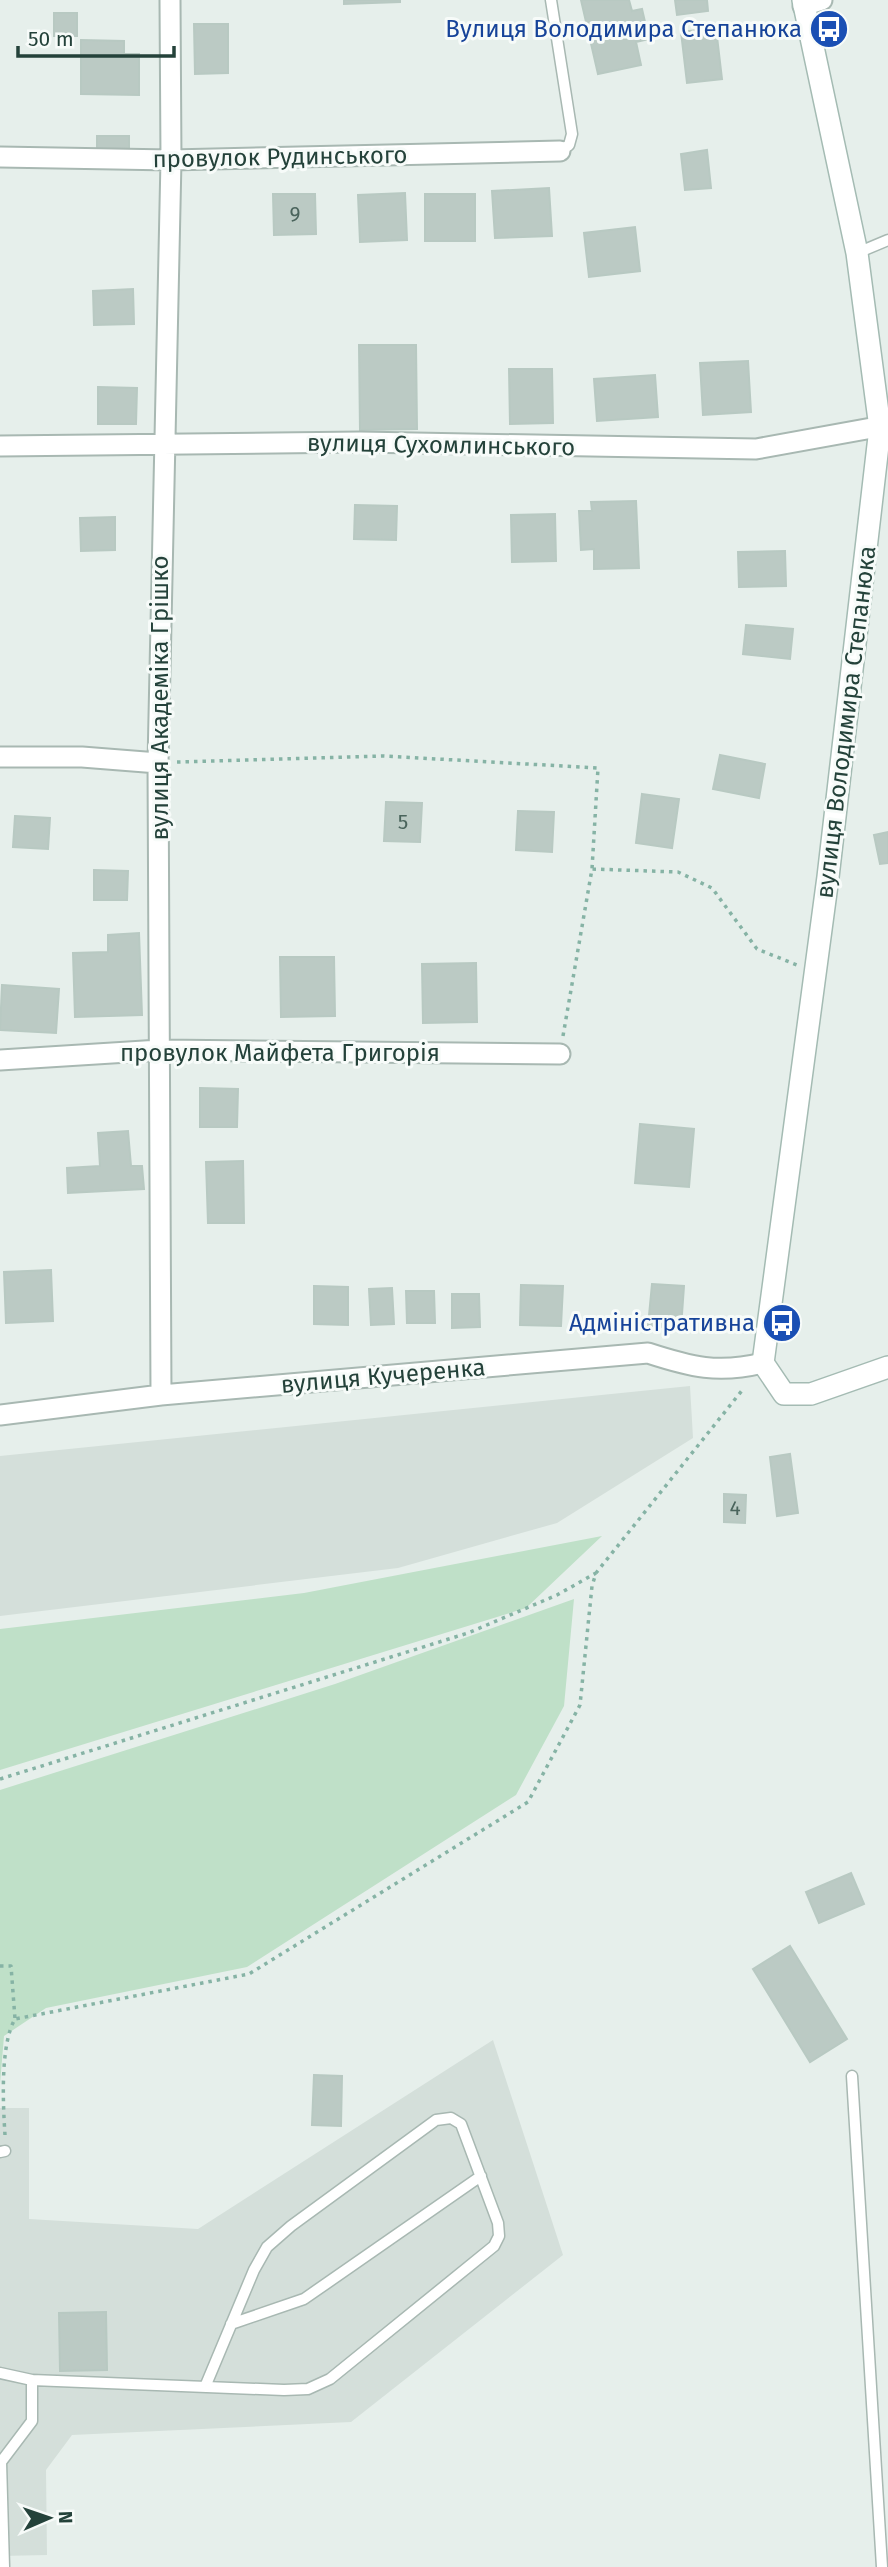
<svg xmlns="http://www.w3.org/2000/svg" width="888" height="2567" font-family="'Fira Sans',sans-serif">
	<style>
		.built { fill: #d4dfda }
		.green { fill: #bfe0c8 }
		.building { fill: #bbcac4; stroke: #b8c9c2; stroke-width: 2 }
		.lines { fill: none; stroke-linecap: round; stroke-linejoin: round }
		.lane-casing { stroke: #a8b8b2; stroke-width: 13 }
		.street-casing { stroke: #a8b8b2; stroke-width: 23 }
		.secondary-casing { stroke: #a4bbb3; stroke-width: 24 }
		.path { stroke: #86b3a5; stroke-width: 3.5; stroke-dasharray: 3.5 5; stroke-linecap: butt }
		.lane { stroke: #fff; stroke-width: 10 }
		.street { stroke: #fff; stroke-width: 19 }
		.secondary { stroke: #fff; stroke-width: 21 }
		.labels { text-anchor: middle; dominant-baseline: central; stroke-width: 6; stroke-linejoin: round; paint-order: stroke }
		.number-label { font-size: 21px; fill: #4a645c }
		.transit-label { font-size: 24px; fill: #164399; stroke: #f7fbf9; text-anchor: end }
		.street-label { font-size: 24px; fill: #24423a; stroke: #f7fbf9 }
	</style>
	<rect width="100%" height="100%" fill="#e6efeb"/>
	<!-- built -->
	<path class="built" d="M690,1386L693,1438L557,1523L398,1568L0,1616V1456Z
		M493,2040L563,2255L351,2422L72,2435L46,2470L47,2555L0,2556V2108H29V2219L198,2229Z"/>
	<!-- green -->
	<path class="green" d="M602,1536L526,1608L0,1770V1629L304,1593Z
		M574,1599L564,1706L516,1795L247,1967L46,2008L4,2036L0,2084V1790L335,1684Z"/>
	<!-- building -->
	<path class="building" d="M344,0H400V2L344,4Z
		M581,0H629L632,11L642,9L649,39L636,42L641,65L598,74Z
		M675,0H707L708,11L677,15Z
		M54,13H77V36H54Z
		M194,24H228V73L195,74Z
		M716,28L722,79L687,83L681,32Z
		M81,40L124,41V54H139V95L81,94Z
		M97,136H129V153H97Z
		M707,150L711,188L685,190L681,154Z
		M549,188L552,236L495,238L492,191Z
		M405,193L407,240L360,242L358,195Z
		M273,194H315L316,234L274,235Z
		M425,194H475V241H425Z
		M635,227L640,271L589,277L584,233Z
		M133,289L134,324L94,325L93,291Z
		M359,345H416L417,429L360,430Z
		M748,361L751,412L703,415L700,363Z
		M509,369H552L553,423L510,424Z
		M655,375L658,417L597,421L594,379Z
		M98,387L137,388L136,424H98Z
		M636,501L639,568L594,569V549L581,550L579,511H592L591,502Z
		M355,505L397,506L396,540L354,539Z
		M555,514L556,561L512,562L511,515Z
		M115,517V550L81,551L80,518Z
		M785,551L786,586L739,587L738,552Z
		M746,625L793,629L790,659L743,654Z
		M720,755L765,764L759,798L713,789Z
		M642,794L679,799L672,848L636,843Z
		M386,802L422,803L420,842L384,841Z
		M518,811L554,812L552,852L516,850Z
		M15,816L50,818L48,849L13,847Z
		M888,832V863L880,864L874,835Z
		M94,870L128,871L127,900H94Z
		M139,933L142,1015L75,1017L73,953L108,952V935Z
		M280,957H334L335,1016L281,1017Z
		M476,963L477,1022L423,1023L422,964Z
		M2,985L59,989L56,1033L0,1030Z
		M200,1088L238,1089L237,1127H200Z
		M640,1124L694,1129L689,1187L635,1183Z
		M128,1131L131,1166H142L144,1189L68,1193L67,1168L100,1166L98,1133Z
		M243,1161L244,1223H208L206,1162Z
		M51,1270L53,1321L6,1323L4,1272Z
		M652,1284L684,1286L681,1328L648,1326Z
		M521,1285L563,1286L561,1326L520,1325Z
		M314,1286L348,1287V1325L314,1324Z
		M392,1288L394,1324L371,1325L369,1289Z
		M406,1291H434L435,1323H407Z
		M452,1294H479L480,1327L452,1328Z
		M790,1454L798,1513L777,1516L770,1457Z
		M724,1494L746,1495L745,1523L724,1522Z
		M851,1873L864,1904L819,1923L806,1892Z
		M790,1946L847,2039L810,2062L753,1969Z
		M314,2075L342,2076L341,2126L312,2125Z
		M106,2312L107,2370L60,2371L59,2313Z"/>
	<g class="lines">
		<!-- lane casing -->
		<g class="lane-casing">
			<path id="lane" d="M551,0L572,134L569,145L560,151
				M857,253L888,240
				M852,2076L882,2567
				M0,2152L5,2151
				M231,2324L304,2299L481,2176
				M0,2373L32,2380V2421L1,2462L4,2567
				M32,2380L284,2390L308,2389L330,2379L494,2246L499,2236L498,2223L461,2124L451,2118L436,2120L291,2226L267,2247L254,2270L205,2387"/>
		</g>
		<!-- street casing -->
		<g class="street-casing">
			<path id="street" d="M803,6L822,0
				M0,157L171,160L560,151
				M0,446L360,442L756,449L888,425
				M0,757H82L158,763
				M0,1060L160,1050L560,1054
				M161,1395L158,763L171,160L170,0
				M0,1415L161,1395L648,1353C691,1367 718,1374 763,1363"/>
		</g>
		<!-- secondary casing -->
		<g class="secondary-casing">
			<path id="secondary" d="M803,0L857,253L880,428L828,877L763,1363L784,1394H811L888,1367"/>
		</g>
		<!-- path -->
		<path class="path" d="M177,762L384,756L598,768L592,869
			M563,1036L592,869L678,872L712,888L757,949L797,965
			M0,1779L468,1633L557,1595L596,1573
			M0,1966H11L15,2019
			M5,2135C3,2104 0,2045 15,2019L249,1974L528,1802L580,1705L592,1586L596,1573L744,1388"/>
		<!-- lane -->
		<use href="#lane" class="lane"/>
		<!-- street -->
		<use href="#street" class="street"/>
		<!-- secondary -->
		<use href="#secondary" class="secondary"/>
	</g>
	<!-- icons -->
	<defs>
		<g id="bus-disc" transform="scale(2.0125)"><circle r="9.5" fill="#1a4fb4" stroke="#f7fbf9"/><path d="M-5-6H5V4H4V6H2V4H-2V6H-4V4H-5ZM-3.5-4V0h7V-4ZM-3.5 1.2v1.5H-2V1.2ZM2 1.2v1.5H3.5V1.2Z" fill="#fff"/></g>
	</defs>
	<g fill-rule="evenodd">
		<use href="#bus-disc" x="829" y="29"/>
		<use href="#bus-disc" x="782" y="1323"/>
	</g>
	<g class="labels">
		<!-- number labels -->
		<g class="number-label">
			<text x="295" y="214">9</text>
			<text x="403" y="822">5</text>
			<text x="735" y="1508">4</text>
		</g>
		<!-- transit labels -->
		<g class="transit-label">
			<text x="802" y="29">Вулиця Володимира Степанюка</text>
			<text x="755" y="1323">Адміністративна</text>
		</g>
		<!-- street labels -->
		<g class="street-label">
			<text transform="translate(280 157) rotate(-1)">провулок Рудинського</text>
			<text transform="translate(441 445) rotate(1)">вулиця Сухомлинського</text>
			<text transform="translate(160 698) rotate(-90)">вулиця Академіка Грішко</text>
			<text transform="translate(846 722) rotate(-83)">вулиця Володимира Степанюка</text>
			<text x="280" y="1053">провулок Майфета Григорія</text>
			<text transform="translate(383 1376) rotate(-5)">вулиця Кучеренка</text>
		</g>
	</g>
	<!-- north arrow -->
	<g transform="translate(49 2518) rotate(88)" stroke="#f7fbf9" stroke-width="5" paint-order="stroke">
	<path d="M0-5L12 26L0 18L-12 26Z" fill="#24423a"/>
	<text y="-10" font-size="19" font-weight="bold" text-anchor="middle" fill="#24423a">N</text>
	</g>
	<!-- scale -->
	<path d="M18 46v10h156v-10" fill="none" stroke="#24423a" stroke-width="3.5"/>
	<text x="28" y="46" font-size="21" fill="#24423a" stroke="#f7fbf9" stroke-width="5" paint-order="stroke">50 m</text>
</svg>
